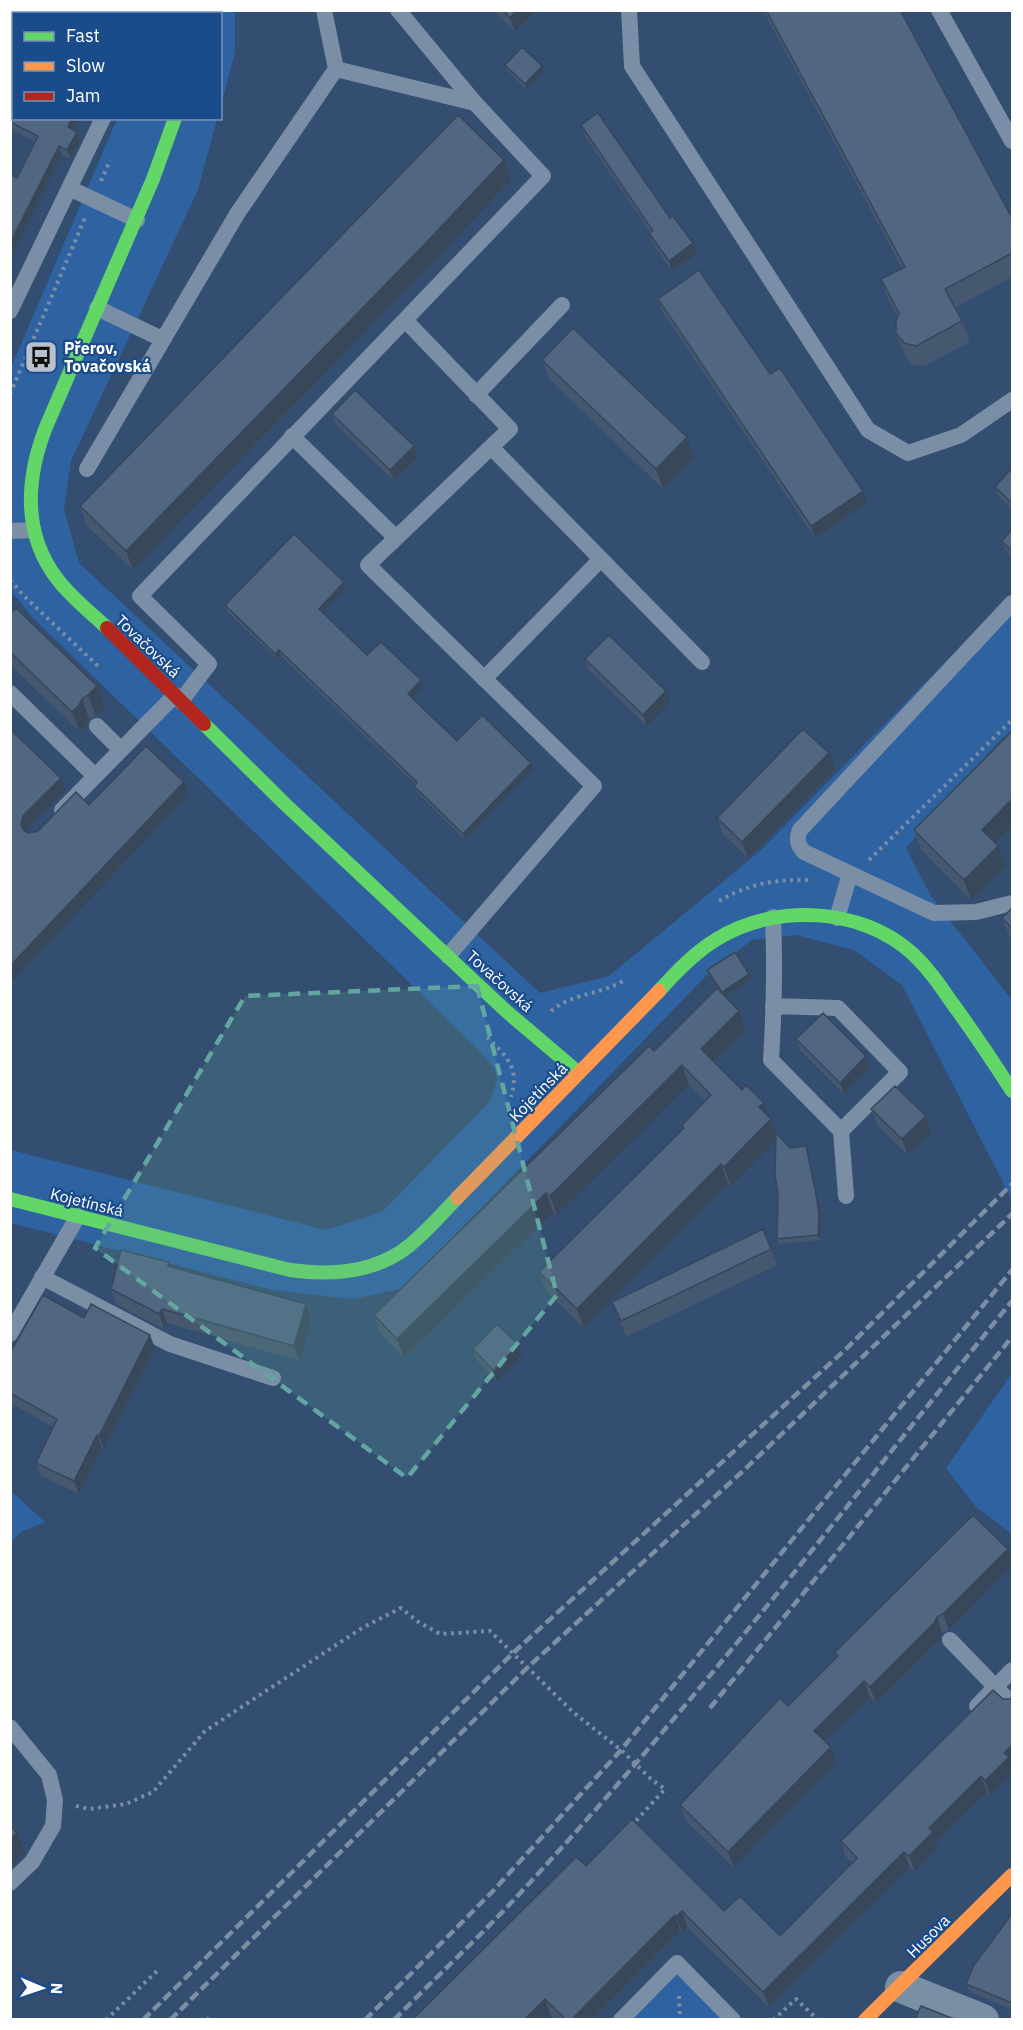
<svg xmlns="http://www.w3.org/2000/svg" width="1023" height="2030" font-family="'IBM Plex Sans',sans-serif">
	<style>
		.green { fill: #2e62a1 }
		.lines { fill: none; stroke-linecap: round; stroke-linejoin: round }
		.path { stroke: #7a8ea5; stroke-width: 4; stroke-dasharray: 3 4.5; stroke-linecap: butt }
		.lane { stroke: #7a8ea5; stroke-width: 16 }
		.street { stroke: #7a8ea5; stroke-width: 32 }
		.fast { stroke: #63d668; stroke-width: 14 }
		.slow { stroke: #ff974d; stroke-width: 14 }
		.jam { stroke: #b3261e; stroke-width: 14 }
		.rail { stroke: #7b8ea4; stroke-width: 4.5; stroke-dasharray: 10 4.5; stroke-linecap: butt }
		.wall { fill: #45586f }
		.shaded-wall { fill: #38475a }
		.building { fill: #506681; stroke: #38475a; stroke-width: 1.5 }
		.marked { fill: #63a6a1; fill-opacity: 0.2; stroke: #63a6a1; stroke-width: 4.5; stroke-dasharray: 12 8; stroke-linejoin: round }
		.labels { text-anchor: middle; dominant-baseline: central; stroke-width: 4.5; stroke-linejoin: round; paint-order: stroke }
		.poi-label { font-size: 16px; font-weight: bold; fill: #fff; stroke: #1a4b8a; text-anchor: start }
		.street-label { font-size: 16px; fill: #fff; stroke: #1a4b8a }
	</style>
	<rect width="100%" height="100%" fill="#334e71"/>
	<!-- green -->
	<path class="green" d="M153,10L235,11V52L221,106L220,14H153Z
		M117,119H217L198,190L71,461L64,509L79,563L540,993L609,976L760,851L1012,594V731L1001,739L906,848L931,896L1012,1000V1200L902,985L854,950L796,935L752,940L705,977L404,1288L353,1299L273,1290L11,1223V1150L326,1230L382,1212L490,1101C501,1072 499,1075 480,1051L33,618L11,591L10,370Z
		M1012,1373V1534L976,1507L946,1468Z
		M11,1491L45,1522L21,1532L11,1542Z
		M677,1963L733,2020H621Z"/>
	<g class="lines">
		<!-- path -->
		<path class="path" d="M159,14V10
			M101,181L110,160
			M10,394L85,218
			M10,580L24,596L100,668
			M869,860L1012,720
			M719,901C748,884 775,879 809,880
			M551,1011C573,992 603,995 626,979
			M487,1037C507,1057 520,1068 511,1097
			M76,1806L89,1809L126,1804L153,1792L205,1731L362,1628L401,1608L417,1621L440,1634L490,1631L574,1713L621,1750L652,1780L665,1789L633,1824
			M679,1996L680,2020
			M106,2020L158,1970
			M207,2020L211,2016
			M773,2020L796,1999L818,2020"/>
		<!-- lane -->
		<path class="lane" d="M629,10L632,66L868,430L908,453L961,435L1012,400
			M939,10L1012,141
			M336,69L475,103L398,10
			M71,189L137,220
			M97,308L162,339
			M10,311L103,118
			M405,320L510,429L491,447
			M476,395L562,305
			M292,436L396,538
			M87,469L237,214L336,69L324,10
			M10,531L33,530
			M601,559L702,662
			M1012,603L800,830C796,839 797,845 804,852L934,913L976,912L1012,903
			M10,693L95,776
			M181,701L209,664L140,596L543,176L475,103
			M97,726L121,750
			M62,810L175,695
			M773,917C775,964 774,1012 771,1060L841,1131L900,1072L838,1008L773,1006
			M837,918L850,874
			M448,956L594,786L368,565L491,447L601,559L484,679
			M841,1131L846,1196
			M42,1277L170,1344L273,1378
			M10,1334L78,1216
			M950,1640L1012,1704
			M977,1706L1012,1670
			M10,1727L49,1775L55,1800L53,1826L32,1862L10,1883
			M621,2020L677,1963L733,2020"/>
		<!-- street -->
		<path class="street" d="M901,1987L983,2020"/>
		<!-- fast -->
		<path class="fast" d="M195,10V14
			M107,628C91,613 72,598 58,580C22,534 26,478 46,427L153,179L175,118
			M204,724L286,805L506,1011L579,1073
			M659,991C676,972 695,952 717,939C775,903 862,907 913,954C928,968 939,984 950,1000C972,1030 992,1060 1012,1091
			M10,1199L290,1270C332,1276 376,1273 410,1245C427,1231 442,1214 457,1198"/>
		<!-- slow -->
		<path class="slow" d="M457,1198L659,991
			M865,2020L1012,1875"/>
		<!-- jam -->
		<path class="jam" d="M107,628L204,724"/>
		<!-- rail -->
		<path class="rail" d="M710,1708L1012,1337
			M143,2020L512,1654L846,1349L1012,1184
			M170,2020L528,1667L743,1471L1012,1214
			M365,2020L493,1891L621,1750L1012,1270
			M394,2020C432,1981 472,1944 509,1905C688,1714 847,1504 1012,1301"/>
	</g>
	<!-- wall -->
	<path class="wall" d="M493,10H537L515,32Z
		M763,10H900L1012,218V277L955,308L962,321L970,342L924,366L911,364L904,354L896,333L898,317L888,300L881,279L902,268Z
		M505,65L542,66L544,72L527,90L507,70Z
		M10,98L14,118H80L74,130L77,132L80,141L71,159L62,155L10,259V174L17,178L35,142L10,129Z
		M581,125L670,218L697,254L672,271L653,244L649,233L650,232L585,136Z
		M504,160L511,180L427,269L133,570L87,526L80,506Z
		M658,299L867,503L815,538L662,311Z
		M542,360L694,458L663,489L550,380Z
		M332,414L414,446L418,457L394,481L336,425Z
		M1012,468V510L999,496L995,487Z
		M1012,529V557L1005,550L1002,541Z
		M344,582L346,588L323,612L367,655L421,680L423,686L411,698L457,741L531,763L533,769L465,840L416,791L414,786L415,784L281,656L277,659L227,611L225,605Z
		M10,614L97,686L105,707L96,716L89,719L87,725L80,732L10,665Z
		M585,659L670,702L647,726L589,670Z
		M1012,731V827L996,844L1006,867L971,900L921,850L914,830Z
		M835,769L748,858L723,834L717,818Z
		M1012,908V941L1010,938L1002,918Z
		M707,970L749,974L751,979L726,997L739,1011L746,1030L714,1062L770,1118L776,1134L790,1148L806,1146L819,1204L821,1221L820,1240L779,1244L777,1239L778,1194L776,1140L731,1186L728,1183L584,1328L546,1291L539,1272L683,1129L682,1125L705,1101L689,1085L557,1215L553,1212L404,1358L381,1334L374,1315L719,990L709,975Z
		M796,1039L870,1067L844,1094L800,1050Z
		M871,1109L926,1116L931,1132L908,1155L877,1125Z
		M771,1249L777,1265L626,1337L612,1302Z
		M171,1266L311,1319L300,1361L167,1323L164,1329L116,1304L111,1289Z
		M84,1318L155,1348L104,1449L102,1448L79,1494L41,1476L36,1463L53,1427L10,1403V1353Z
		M519,1345L523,1355L497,1381L477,1360L473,1349Z
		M1008,1549L1012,1562V1566L949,1630L942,1633L940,1639L876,1703L870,1697L825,1741L831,1747L836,1763L734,1868L686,1821L680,1805L788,1706L837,1657L835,1652Z
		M993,1690L1012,1767V1774L990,1796L987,1792L936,1842L938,1847L915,1872L910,1868L769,2007L687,1927L682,1932L680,1931L593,2019H555L550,2014L413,2019L586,1866L724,1911L780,1936L852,1863L846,1857L841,1841Z
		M1012,1914V2010L969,1991L966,1984Z"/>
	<!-- shaded-wall -->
	<path class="shaded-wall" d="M79,10H97L92,14H74Z
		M517,10H537L515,32L510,18Z
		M14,62V73L10,75V64Z
		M542,66L544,72L527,90L525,84Z
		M72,118H80L71,136L68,127Z
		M77,132L80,141L71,159L67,150Z
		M59,146L62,155L10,259V243Z
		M504,160L511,180L427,269L133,570L126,551Z
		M693,243L697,254L672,271L669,261Z
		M687,437L694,458L663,489L656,469Z
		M414,446L418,457L394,481L390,470Z
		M863,491L867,503L815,538L811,526Z
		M344,582L346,588L321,614L319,609Z
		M279,650L281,656L277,659L275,654Z
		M421,680L423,686L410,700L408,694Z
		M97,686L105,707L96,716L88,695Z
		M666,691L670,702L647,726L643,715Z
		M82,699L89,719L87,725L80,732L72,712Z
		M829,753L835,769L748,858L742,842Z
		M531,763L533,769L465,840L463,834Z
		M61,778L66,791L28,829L26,838L21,825L23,816Z
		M184,782L188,795L10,984V966Z
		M1012,799V827L989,850L982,830Z
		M998,846L1006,867L971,900L964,880Z
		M749,974L751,979L724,998L722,992Z
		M739,1011L746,1030L708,1068L701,1049Z
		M866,1056L870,1067L844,1094L840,1083Z
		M682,1065L689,1085L557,1215L550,1196Z
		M764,1103L778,1138L731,1186L724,1167L759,1107Z
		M926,1116L931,1132L908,1155L902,1139Z
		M806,1146L819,1204L821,1221L820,1240L818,1235Z
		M721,1164L728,1183L584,1328L577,1309Z
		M546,1193L553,1212L404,1358L397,1339Z
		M306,1304L311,1319L300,1361L294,1346Z
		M162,1309L167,1323L164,1329L159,1314Z
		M150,1335L155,1348L104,1449L99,1436Z
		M519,1345L523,1355L497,1381L493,1370Z
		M97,1435L102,1448L79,1494L74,1481Z
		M1008,1549L1012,1562V1566L949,1630L943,1614Z
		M937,1617L942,1633L940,1639L876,1703L870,1687Z
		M864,1681L870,1697L819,1747L814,1731Z
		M1012,1745V1774L990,1796L985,1781L1004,1753Z
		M831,1747L836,1763L734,1868L728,1852Z
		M981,1776L987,1792L936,1842L938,1847L915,1872L909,1856L929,1828Z
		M17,1833L25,1852L10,1867V1840Z
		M904,1852L910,1868L769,2007L763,1992Z
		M682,1911L687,1927L682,1932L676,1917Z
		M675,1915L680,1931L593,2019H572Z
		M545,1999L550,2014L545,2019H525Z"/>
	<!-- building -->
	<path class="building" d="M10,10H79L74,14H14V62L10,64Z
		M503,10H517L510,18Z
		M766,10H900L1012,218V253L945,289L962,321L916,346L904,343L896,333V321L899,313L881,279L905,267Z
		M522,47L542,66L525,84L505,65Z
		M10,98L14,100V118H72L68,127L77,132L67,150L59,146L10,243V174L17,178L38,136L10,122Z
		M598,113L670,218L673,216L693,243L669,261L649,233L653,231L581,125Z
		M458,115L504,160L420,249L126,551L80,506Z
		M699,270L770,374L780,368L863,491L811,526L658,299Z
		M573,328L687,437L656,469L542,360Z
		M355,390L414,446L390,470L332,414Z
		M1012,468V503L995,487Z
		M1012,529V551L1002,541Z
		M294,534L344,582L319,609L367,655L381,642L421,680L408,694L457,741L482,715L531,763L463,834L414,786L417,782L279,650L275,654L225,605Z
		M16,608L97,686L88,695L82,699L79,705L72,712L10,652V614Z
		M609,635L666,691L643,715L585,659Z
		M10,729L61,778L23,816L21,825L24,831L29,833L38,831L76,792L89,805L146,746L184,782L10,966Z
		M803,729L829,753L742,842L717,818Z
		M1012,731V799L982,830L998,846L964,880L914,830Z
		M1012,908V928L1002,918Z
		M735,952L749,974L722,992L707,970Z
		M717,988L739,1011L701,1049L742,1090L746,1085L764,1103L759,1107L771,1119L724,1167L721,1164L577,1309L539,1272L684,1128L682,1125L711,1095L682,1065L550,1196L546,1193L397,1339L374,1315L649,1046L654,1051Z
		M823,1013L866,1056L840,1083L796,1039Z
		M895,1086L926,1116L902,1139L871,1109Z
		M776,1133L790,1148L806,1146L817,1199L819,1216L818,1235L777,1239L778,1194L775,1175Z
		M763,1229L771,1249L621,1321L612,1302Z
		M121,1250L169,1262L168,1266L306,1304L294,1346L162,1309L159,1314L111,1289Z
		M43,1295L84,1318L91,1304L150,1335L99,1436L97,1435L74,1481L36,1463L57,1419L10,1393V1353Z
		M497,1324L519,1345L493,1370L473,1349Z
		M973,1515L1008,1549L943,1614L937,1617L934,1623L870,1687L864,1681L814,1731L831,1747L728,1852L680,1805L780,1698L788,1706L838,1656L835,1652Z
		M993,1690L1003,1699H1010L1012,1697V1745L1004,1753L1009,1757L985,1781L981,1776L929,1828L933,1832L909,1856L904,1852L763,1992L682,1911L676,1917L675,1915L572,2019H565L545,1999L525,2019H413L576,1857L586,1866L632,1819L724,1911L740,1896L780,1936L857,1858L841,1841Z
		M10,1826L17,1833L10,1840Z
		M1012,1914V2003L966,1984L974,1965Z
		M921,2006L954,2019H915Z"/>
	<!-- marked area -->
	<path class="marked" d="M477,986L557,1295L407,1478L95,1248L245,996Z"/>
	<!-- icons -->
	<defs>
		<g id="bus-square" transform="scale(1.725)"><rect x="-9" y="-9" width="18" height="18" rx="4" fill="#b8c1cd" stroke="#1a4b8a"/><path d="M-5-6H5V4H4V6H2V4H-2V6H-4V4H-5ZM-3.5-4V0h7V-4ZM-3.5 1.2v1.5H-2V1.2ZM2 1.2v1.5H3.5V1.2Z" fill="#111"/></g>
	</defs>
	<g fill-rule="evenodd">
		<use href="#bus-square" x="41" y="357"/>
	</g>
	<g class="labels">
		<!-- poi labels -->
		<g class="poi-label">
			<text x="64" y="348">Přerov,<tspan x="64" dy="18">Tovačovská</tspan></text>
		</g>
		<!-- street labels -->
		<g class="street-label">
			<text transform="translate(148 646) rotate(44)">Tovačovská</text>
			<text transform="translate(500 981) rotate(42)">Tovačovská</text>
			<text transform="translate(538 1092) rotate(-46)">Kojetínská</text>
			<text transform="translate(87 1202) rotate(14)">Kojetínská</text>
			<text transform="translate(928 1936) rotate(-45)">Husova</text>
		</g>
	</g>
	<!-- border -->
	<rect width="1023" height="2030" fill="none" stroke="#ffffff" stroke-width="24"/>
	<!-- legend -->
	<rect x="12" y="12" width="210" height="108" fill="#1a4b8a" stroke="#7693b9" stroke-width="1.5"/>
	<rect x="24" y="32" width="30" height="9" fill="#63d668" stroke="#7693b9" stroke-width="1.5"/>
	<text x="66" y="42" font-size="18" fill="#ffffff">Fast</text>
	<rect x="24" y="62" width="30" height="9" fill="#ff974d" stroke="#7693b9" stroke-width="1.5"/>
	<text x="66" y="72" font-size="18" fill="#ffffff">Slow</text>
	<rect x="24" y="92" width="30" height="9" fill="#b3261e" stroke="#7693b9" stroke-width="1.5"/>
	<text x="66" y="102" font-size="18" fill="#ffffff">Jam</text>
	<!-- north arrow -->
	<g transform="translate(42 1988) rotate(92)" stroke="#1a4b8a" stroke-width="4.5" paint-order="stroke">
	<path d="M0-4.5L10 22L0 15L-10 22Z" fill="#ffffff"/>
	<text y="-9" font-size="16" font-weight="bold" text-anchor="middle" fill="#ffffff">N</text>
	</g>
</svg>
